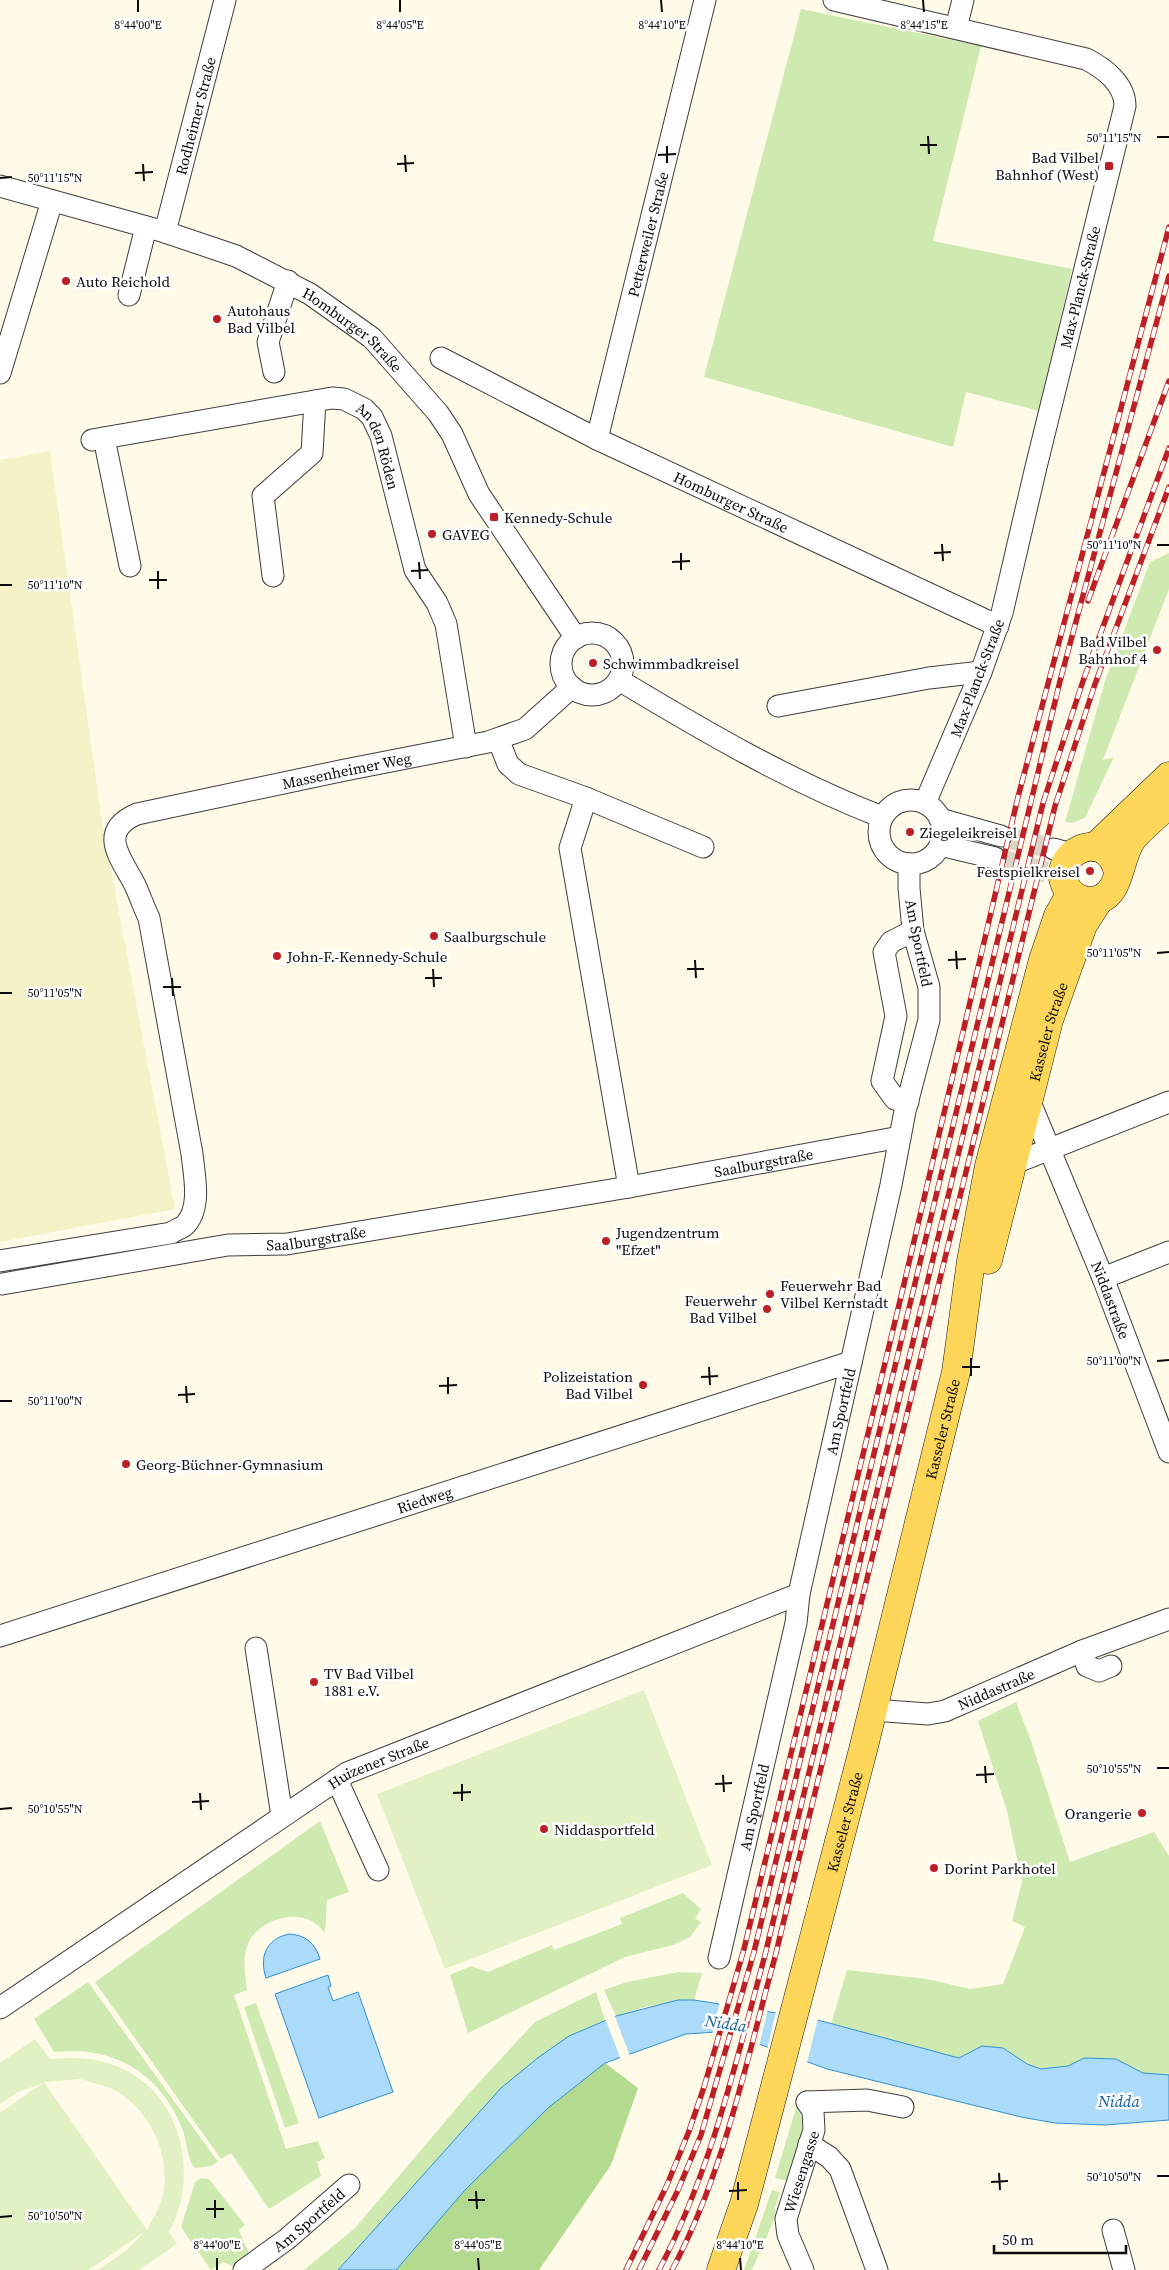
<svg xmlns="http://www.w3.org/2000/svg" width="1169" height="2270" font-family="'Source Serif 4',serif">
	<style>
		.farmland { fill: #f5f2c8 }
		.green { fill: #ceeab1 }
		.forest { fill: #b2db90 }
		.pitch { fill: #e1f1c4; fill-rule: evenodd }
		.water { fill: #abdbf8; stroke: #3090d1 }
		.pier { fill: #fffbe8 }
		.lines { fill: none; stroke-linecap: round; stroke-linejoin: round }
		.minor-tunnel { stroke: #dad7c7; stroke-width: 21; stroke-dasharray: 21 11; stroke-linecap: butt }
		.minor-casing { stroke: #3e3e3e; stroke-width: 23 }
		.major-casing { stroke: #1c1c1c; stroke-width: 29 }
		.minor { stroke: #fff; stroke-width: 21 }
		.major { stroke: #fed65a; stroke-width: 28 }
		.rail-casing { stroke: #be1f26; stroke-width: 5.5 }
		.rail { stroke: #fff; stroke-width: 4; stroke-dasharray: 11; stroke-linecap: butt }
		.ticks { fill: none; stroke: #0b0b0b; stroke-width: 2 }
		.poi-dot { fill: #be1f26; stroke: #fff; stroke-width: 2 }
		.labels { text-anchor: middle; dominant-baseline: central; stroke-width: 5; stroke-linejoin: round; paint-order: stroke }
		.street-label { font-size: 15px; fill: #0b0b0b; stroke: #fff }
		.poi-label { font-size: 15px; fill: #0b0b0b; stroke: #fff; text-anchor: start }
		.water-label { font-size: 16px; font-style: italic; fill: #11609f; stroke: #fff }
		.ticks-label { font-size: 12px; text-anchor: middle; fill: #0b0b0b; stroke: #fff; stroke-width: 5; stroke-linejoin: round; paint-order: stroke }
	</style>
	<rect width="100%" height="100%" fill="#fffbe8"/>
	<!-- farmland -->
	<path class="farmland" d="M50,451L102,822L175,1209L0,1242V460Z"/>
	<!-- green -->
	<path class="green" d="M801,9L981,46L933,241L1072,269L1039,411L966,392L953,447L704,377Z
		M1169,553V589L1103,760L1114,757L1085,818L1072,823L1065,822L1105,681L1150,562Z
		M1016,1702L1031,1741L1070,1862L1154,1832L1169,1856V2075L1143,2073L1116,2059L1084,2058L1068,2066L1041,2069L1027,2064L1003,2048L982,2046L959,2058L831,2024L847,1970L927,1979L970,1989L1003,1984L1025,1927L1012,1921L1022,1882L1007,1811L978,1721Z
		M320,1821L349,1892L327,1900L325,1933C319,1926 313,1920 303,1918C284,1913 255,1925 248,1944C242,1959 245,1974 247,1990L234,1995L286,2149L318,2141L325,2158L317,2162L321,2176L269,2209L231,2153L221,2159L95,1982Z
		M683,1893L701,1909L695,1918L701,1922L690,1937L673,1945L625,1957L468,2033L450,1975L471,1966L488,1972L552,1945L554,1950L622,1924L620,1918Z
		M679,1972L702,1973L694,2000L648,2006L616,2016L604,1990L627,1982Z
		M88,1982L218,2162L211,2166L195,2168C187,2160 187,2140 182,2128C160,2073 113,2045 54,2052L34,2019Z
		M596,1992L605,2020L569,2036L501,2088L338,2270H304L355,2228L471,2091L535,2022Z
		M256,2003L299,2123L285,2128L244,2007Z
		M796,2108C812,2122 793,2162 787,2181L775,2178Z
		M201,2178L209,2179L245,2225L239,2230L251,2258L236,2268L223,2262L211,2270L181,2227L195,2182Z
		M772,2190L780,2192L775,2208L776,2215L752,2270H744Z"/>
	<!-- forest -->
	<path class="forest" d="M605,2063L638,2088L611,2165L539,2270H396L465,2190L548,2108Z"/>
	<!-- pitch -->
	<path class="pitch" d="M644,1690L712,1865L445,1969L377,1794Z
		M35,2039L50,2059C72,2057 93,2058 114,2065C181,2089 201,2174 169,2232L177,2244L139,2270H98L127,2250L144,2232L89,2270H0V2113L43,2083L18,2092L0,2104V2063ZM80,2079C90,2082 101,2085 110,2088C149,2105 173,2158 162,2198C159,2209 152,2220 147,2230L44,2082Z"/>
	<!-- water -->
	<path class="water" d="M289,1934C306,1935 315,1943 320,1959L266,1978C259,1957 266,1939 289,1934Z
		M328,1975L331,1986L328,1987L333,2001L358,1992L393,2092L319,2118L275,1994Z
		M678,2000H694L814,2019L959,2058L982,2046L1003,2048L1027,2064L1041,2069L1068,2066L1084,2058L1116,2059L1143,2073L1169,2075V2120L1105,2125L1055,2123L1021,2117L827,2069L737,2036L716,2032L686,2034L605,2063L548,2108L465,2190L396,2270H338L501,2088L539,2057L569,2036L616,2016Z"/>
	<!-- pier -->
	<path class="pier" d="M720,2001L768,2009L759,2047L736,2039L712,2035Z
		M776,2011L818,2018L807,2063L767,2050Z
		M614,2014L630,2056L621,2060L605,2018Z"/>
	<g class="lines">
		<!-- minor-tunnel -->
		<path class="minor-tunnel" d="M1001,836L1054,849
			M995,858L1049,873"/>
		<!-- minor casing -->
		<g class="minor-casing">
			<g id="minor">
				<path d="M834,0L1086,59C1104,68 1125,84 1125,106L1036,467L1002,613L981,672L925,803"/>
				<path d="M956,28L963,0"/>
				<path id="s1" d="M0,186L165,232L236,256L310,294L372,338L438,413L452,434L479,494L576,638"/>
				<path id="s2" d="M165,232L225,0"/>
				<path d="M129,295L146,227"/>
				<path id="s3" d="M441,358L597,439L998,626"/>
				<path d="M274,372L268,342L288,281"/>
				<path d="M0,373L52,201"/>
				<path d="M104,438L130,566"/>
				<path id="s4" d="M597,439L705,0"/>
				<path id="s5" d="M92,440L332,398L344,399L364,409L372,417L381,436L415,570L437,603L446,624L466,747"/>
				<path d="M273,576L263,496L312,453L315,401"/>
				<circle cx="592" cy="664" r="31"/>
				<path d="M619,680C704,731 789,781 882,817"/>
				<path d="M778,706L929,678L981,672"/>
				<path d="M498,739L508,764L519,774L586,798L703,847"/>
				<path d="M586,798L570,848L629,1187"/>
				<circle cx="911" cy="832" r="32"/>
				<path d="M940,819L1001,836"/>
				<path d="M940,845L995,858"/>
				<path d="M1054,849L1071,854"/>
				<path id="s6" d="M1029,1100L1103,1278L1169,1452"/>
				<path d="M908,1102L895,1099L882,1081L896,1016L884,952L891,942L913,931"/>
				<path d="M1012,1164L1169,1102"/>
				<path id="s7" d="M0,1261L171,1233C175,1230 182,1228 185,1225C202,1208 194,1174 192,1154L149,918C144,908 140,896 135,885C122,859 96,832 137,814L345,770L488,742L525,729L572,687"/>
				<path d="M1103,1278L1169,1252"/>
				<path id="s8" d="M2,1284L228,1245L287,1244L629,1187L900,1137"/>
				<path id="s9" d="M0,1636L851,1362"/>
				<path d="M256,1648L282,1816"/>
				<path d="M1082,1651L1087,1666L1099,1671L1111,1666"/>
				<path id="s10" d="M873,1710L928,1714L945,1711L1082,1651L1169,1619"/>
				<path d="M337,1780L378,1870"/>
				<path id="s11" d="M719,1958L796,1623L799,1594L891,1185L905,1111L929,1020V987L913,931L909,888V864"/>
				<path id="s12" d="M0,2008L347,1773L799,1594"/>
				<path d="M807,2102L867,2100L903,2107"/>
				<path d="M809,2144L829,2157L840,2169L877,2270"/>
				<path d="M1113,2230L1124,2270"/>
				<path id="s13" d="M244,2270L287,2239L349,2185"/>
				<path id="s14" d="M803,2270L788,2235L786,2219L814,2130L813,2111L807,2102"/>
			</g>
		</g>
		<!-- major casing -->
		<g class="major-casing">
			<g id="major">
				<path d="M1095,847L1169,776"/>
				<path d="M1118,872C1106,823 1045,855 1068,890C1073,897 1083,901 1091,901C1123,899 1117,858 1133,838C1144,825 1158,815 1169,803"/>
				<path id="s15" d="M988,1260L1049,1020L1083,925L1099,900"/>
				<path id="s16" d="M721,2270L744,2204L767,2117L863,1750L956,1372L971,1261L989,1166L1043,960L1058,916L1071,893"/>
			</g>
		</g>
		<!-- minor -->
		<use href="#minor" class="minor"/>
		<!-- major -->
		<use href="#major" class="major"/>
		<!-- rail casing -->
		<g class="rail-casing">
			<path id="rail" d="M1088,601L1169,381
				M626,2270L667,2185L689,2131L704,2087L744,1949L904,1284L1018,797L1169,227
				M639,2270L678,2190L701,2135L754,1952L1060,681L1169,276
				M659,2270C711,2171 736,2062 765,1955L1043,803L1083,681L1169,448
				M672,2270C724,2173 746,2062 775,1957L1055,806L1095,684L1169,487"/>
		</g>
		<!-- rail -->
		<use href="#rail" class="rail"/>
	</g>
	<!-- ticks -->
	<path class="ticks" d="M138,0V12M400,0V12M661,0L662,12M923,0L924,12M928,136L929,154M1157,137H1169M920,145H937M667,146V163M405,155L406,172M658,155L676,154M143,164L144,181M397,164L414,163M135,173L153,172M0,178L12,177M942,544L943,561M1157,545H1169M681,553V570M934,553L951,552M419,562L420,579M672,562L690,561M158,571V589M411,571L428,570M149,580H167M0,585H12M956,951L957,969M1157,953L1169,952M695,960L696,978M948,960L966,959M433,969L434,987M687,969H704M172,978L173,996M425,978H442M163,987H181M0,993H12M971,1358V1376M1157,1361L1169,1360M709,1367L710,1385M962,1367H980M448,1377V1394M701,1377L718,1376M186,1386L187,1403M439,1386L457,1385M178,1395L195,1394M0,1401H12M985,1766L986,1783M1157,1768H1169M723,1775L724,1792M976,1775L994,1774M462,1784V1801M715,1784L732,1783M200,1793L201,1810M453,1793L471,1792M192,1802L209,1801M0,1809L12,1808M999,2173L1000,2190M1157,2176H1169M738,2182V2200M991,2182L1008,2181M476,2191L477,2209M729,2191L747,2190M215,2200V2218M468,2200H485M206,2209H224M0,2217L12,2216M217,2258V2270M478,2258L479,2270M740,2258L741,2270"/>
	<!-- markers -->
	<g class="poi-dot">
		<rect x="1104" y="161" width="10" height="10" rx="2.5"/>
		<circle cx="66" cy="281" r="5"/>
		<circle cx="217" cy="319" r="5"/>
		<rect x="489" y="512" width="10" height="10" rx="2.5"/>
		<circle cx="432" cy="534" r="5"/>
		<circle cx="1157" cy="650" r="5"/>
		<circle cx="593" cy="663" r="5"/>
		<circle cx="910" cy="832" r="5"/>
		<circle cx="1090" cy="871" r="5"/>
		<circle cx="434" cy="936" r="5"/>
		<circle cx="277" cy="956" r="5"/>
		<circle cx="606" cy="1241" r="5"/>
		<circle cx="770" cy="1294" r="5"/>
		<circle cx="767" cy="1309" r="5"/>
		<circle cx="643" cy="1385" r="5"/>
		<circle cx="126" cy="1464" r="5"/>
		<circle cx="314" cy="1682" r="5"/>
		<circle cx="1142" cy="1813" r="5"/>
		<circle cx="544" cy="1829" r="5"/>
		<circle cx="934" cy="1868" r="5"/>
	</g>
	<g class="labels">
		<!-- street labels -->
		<g class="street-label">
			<text stroke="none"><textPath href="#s2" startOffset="120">Rodheimer Straße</textPath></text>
			<text stroke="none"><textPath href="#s4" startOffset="211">Petterweiler Straße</textPath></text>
			<text transform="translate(1080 287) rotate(-76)">Max-Planck-Straße</text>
			<text stroke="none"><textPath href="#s1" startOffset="385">Homburger Straße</textPath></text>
			<text stroke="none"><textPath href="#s5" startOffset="318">An den Röden</textPath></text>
			<text stroke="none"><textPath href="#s3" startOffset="324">Homburger Straße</textPath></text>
			<text transform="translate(977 678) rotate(-69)">Max-Planck-Straße</text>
			<text stroke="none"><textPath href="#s7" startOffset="839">Massenheimer Weg</textPath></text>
			<text transform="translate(919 943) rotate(79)">Am Sportfeld</text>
			<text stroke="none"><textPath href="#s15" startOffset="236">Kasseler Straße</textPath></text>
			<text stroke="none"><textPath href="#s8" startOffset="772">Saalburgstraße</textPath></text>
			<text stroke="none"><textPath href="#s8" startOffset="318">Saalburgstraße</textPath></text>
			<text stroke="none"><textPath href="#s6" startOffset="216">Niddastraße</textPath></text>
			<text stroke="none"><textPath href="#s11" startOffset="560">Am Sportfeld</textPath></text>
			<text stroke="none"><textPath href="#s16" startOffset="870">Kasseler Straße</textPath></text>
			<text stroke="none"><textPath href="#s9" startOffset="446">Riedweg</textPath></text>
			<text stroke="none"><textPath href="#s10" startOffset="128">Niddastraße</textPath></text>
			<text stroke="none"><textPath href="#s12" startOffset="452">Huizener Straße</textPath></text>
			<text stroke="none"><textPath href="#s11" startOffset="155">Am Sportfeld</textPath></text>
			<text stroke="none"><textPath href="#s16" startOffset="465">Kasseler Straße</textPath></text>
			<text stroke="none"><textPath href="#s14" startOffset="104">Wiesengasse</textPath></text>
			<text stroke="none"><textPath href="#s13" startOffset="82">Am Sportfeld</textPath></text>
		</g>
		<!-- poi labels -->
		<g class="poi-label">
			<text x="1099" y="157" text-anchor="end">Bad Vilbel<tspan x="1099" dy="17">Bahnhof (West)</tspan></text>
			<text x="76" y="281">Auto Reichold</text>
			<text x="227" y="310">Autohaus<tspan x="227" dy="17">Bad Vilbel</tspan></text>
			<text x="504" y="517">Kennedy-Schule</text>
			<text x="442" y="534">GAVEG</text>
			<text x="1147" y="641" text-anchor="end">Bad Vilbel<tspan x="1147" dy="17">Bahnhof 4</tspan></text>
			<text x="603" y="663">Schwimmbadkreisel</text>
			<text x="920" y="832">Ziegeleikreisel</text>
			<text x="1080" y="871" text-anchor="end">Festspielkreisel</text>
			<text x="444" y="936">Saalburgschule</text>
			<text x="287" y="956">John-F.-Kennedy-Schule</text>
			<text x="616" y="1232">Jugendzentrum<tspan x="616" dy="17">"Efzet"</tspan></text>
			<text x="780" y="1285">Feuerwehr Bad<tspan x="780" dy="17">Vilbel Kernstadt</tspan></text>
			<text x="757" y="1300" text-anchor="end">Feuerwehr<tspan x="757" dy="17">Bad Vilbel</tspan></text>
			<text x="633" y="1376" text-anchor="end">Polizeistation<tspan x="633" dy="17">Bad Vilbel</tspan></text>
			<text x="136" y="1464">Georg-Büchner-Gymnasium</text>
			<text x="324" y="1673">TV Bad Vilbel<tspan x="324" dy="17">1881 e.V.</tspan></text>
			<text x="1132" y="1813" text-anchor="end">Orangerie</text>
			<text x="554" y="1829">Niddasportfeld</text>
			<text x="944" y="1868">Dorint Parkhotel</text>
		</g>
		<!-- water labels -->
		<g class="water-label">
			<text transform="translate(726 2023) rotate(8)">Nidda</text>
			<text x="1119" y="2101">Nidda</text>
		</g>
	</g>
	<g class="ticks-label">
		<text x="138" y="29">8°44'00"E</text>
		<text x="400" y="29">8°44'05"E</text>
		<text x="662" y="29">8°44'10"E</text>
		<text x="924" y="29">8°44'15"E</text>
		<text x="1114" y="142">50°11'15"N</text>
		<text x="55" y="182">50°11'15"N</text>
		<text x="1114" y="549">50°11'10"N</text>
		<text x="55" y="589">50°11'10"N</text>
		<text x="1114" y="957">50°11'05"N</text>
		<text x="55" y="997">50°11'05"N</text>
		<text x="1114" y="1365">50°11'00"N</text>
		<text x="55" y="1405">50°11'00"N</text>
		<text x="1114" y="1773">50°10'55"N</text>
		<text x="55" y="1813">50°10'55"N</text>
		<text x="1114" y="2181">50°10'50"N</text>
		<text x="55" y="2220">50°10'50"N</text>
		<text x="217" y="2249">8°44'00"E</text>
		<text x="478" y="2249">8°44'05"E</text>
		<text x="740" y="2249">8°44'10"E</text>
	</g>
	<!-- scale -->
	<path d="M994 2245v8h132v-8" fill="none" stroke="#0b0b0b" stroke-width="2.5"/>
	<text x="1002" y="2245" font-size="15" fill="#0b0b0b" stroke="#ffffff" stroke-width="4" paint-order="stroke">50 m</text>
</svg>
